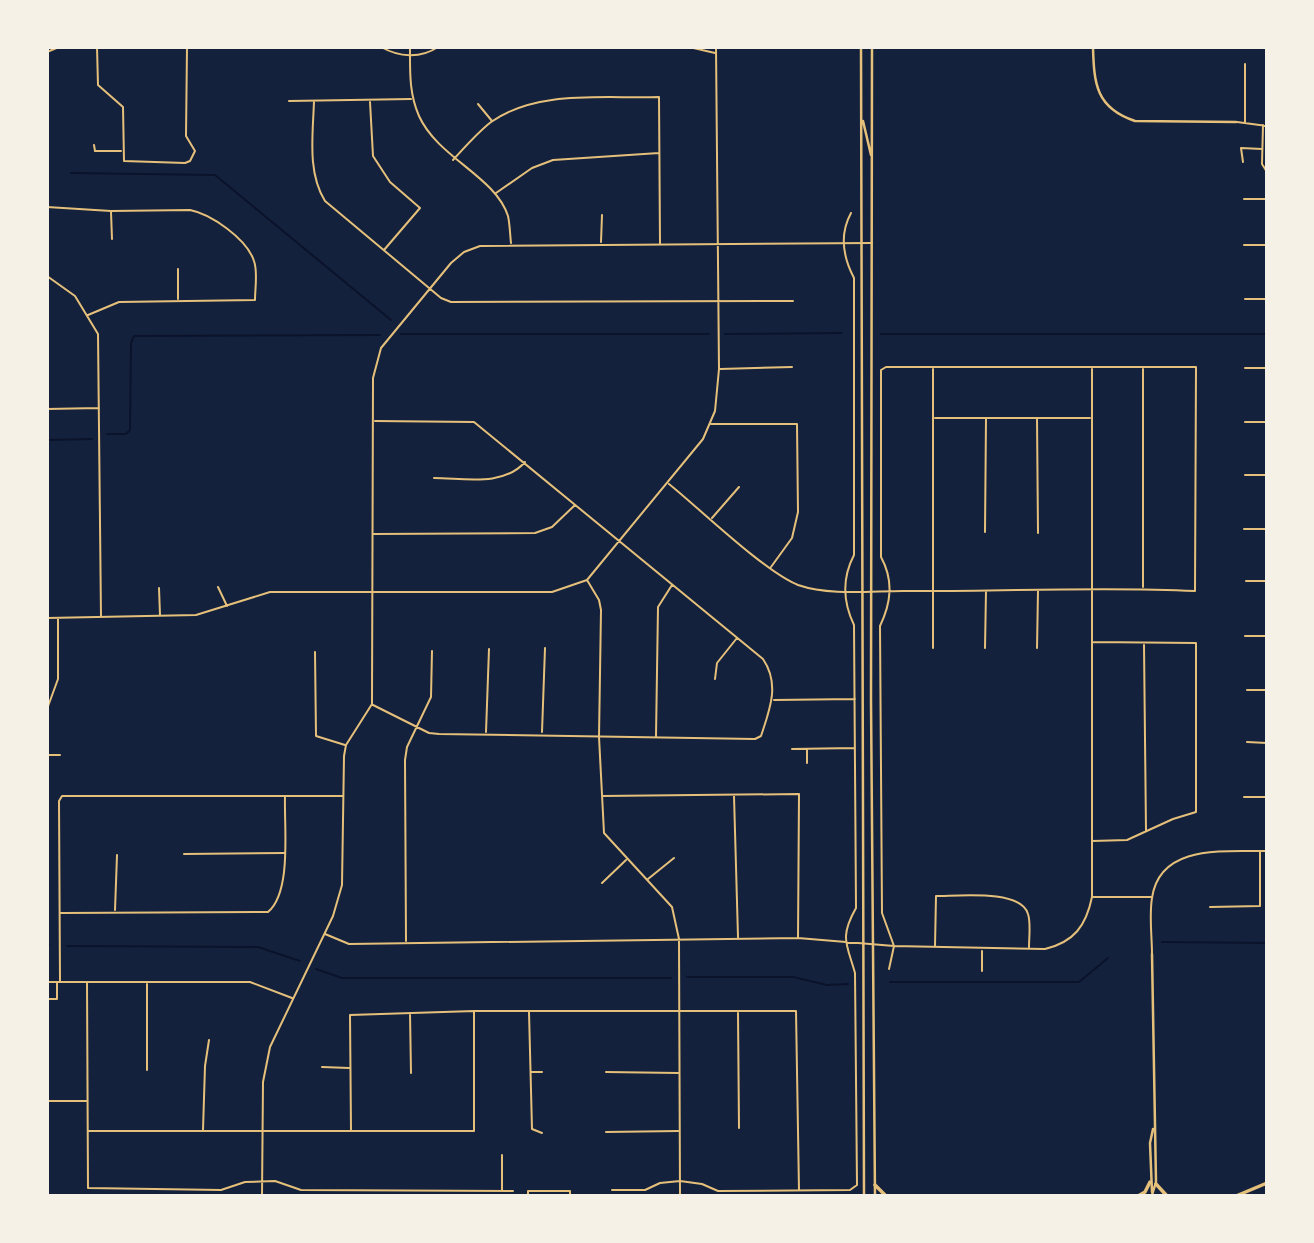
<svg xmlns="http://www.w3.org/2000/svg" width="1314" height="1243" font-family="'Roboto Condensed',sans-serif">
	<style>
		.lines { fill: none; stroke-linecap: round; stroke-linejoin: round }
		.stream { stroke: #0b132b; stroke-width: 2 }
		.minor { stroke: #e5c07b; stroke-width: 2 }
		.tertiary { stroke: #e5c07b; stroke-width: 2.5 }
		.secondary { stroke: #e5c07b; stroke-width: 2.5 }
		.primary { stroke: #e5c07b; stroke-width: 3.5 }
	</style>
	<rect width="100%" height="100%" fill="#14213d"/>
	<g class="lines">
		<!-- stream -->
		<path class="stream" d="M71,173L215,175L391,320
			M401,334H709
			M725,334L842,333
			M881,334H1267
			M107,434H126L130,430L131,343L134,336L380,335
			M47,440L92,439
			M1162,942L1267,943
			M47,945H49
			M67,946L258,947L300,961
			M316,969L342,978H671
			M687,977H793L827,985L848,984
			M890,982H1079L1108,958"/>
		<!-- minor -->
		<path class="minor" d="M97,47L98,85L123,107L124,161L185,163L190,161L195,151L186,136L187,47
			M381,47C399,57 420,59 438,47
			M410,47C410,72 409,93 419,116C438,158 495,176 508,216C510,225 510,235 511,243
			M689,47L715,53
			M47,52L59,47
			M289,101L411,99
			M314,101C313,134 307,172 325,201L441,298L451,302L793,301
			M370,102L373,156L390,182L420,208L384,250
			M478,104L492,121
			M1237,122L1267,126
			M1245,123V64
			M1263,125L1262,164L1267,172
			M94,145L95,151H121
			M453,160C465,147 477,133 491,122C538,89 605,99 659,97L660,244
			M1243,162L1241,148L1262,149
			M496,193L532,168L553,160L659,153
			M1244,199H1267
			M47,207L111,211L190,210C211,214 247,239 254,261C258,272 255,288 255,300L119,302L88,315
			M111,212L112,239
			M601,242L602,215
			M1244,245H1267
			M178,269V299
			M47,276L75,296L98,334L101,617
			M1245,299H1267
			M1245,368H1267
			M720,369L792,367
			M933,369V648
			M47,409L99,408
			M935,418H1090
			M1037,418L1038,533
			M1245,422H1267
			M711,424H797L798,512L792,538L771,567
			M1245,475H1267
			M434,478C464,478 503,487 525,462
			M669,484C700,509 765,572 798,585C830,596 870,591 903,591C1000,592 1098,586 1195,591L1196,367H886L881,370V557C894,581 891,603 880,626L882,913L894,946L889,969
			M712,518L739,487
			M1244,529H1267
			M985,532L986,418
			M374,534L535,533L552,527L575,505
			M587,580L599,600L601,610L599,737L604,833L672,907L679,939L680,1196
			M1246,581H1267
			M218,587L227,606
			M1143,587V369
			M159,588L160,615
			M47,618L196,615L270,592H552L587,580L703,439L715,411L719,369L716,47
			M1245,636H1267
			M1144,645L1146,831
			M985,648L986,591
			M1037,648L1038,591
			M315,652L316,736L345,745
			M715,679L717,663L737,638
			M1247,690H1267
			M774,700L855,699
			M373,705L429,733L439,734L755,739L761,736C770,709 780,684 763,659L474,422L375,421
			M47,709L58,679V619
			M486,732L489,649
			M542,732L545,648
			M656,736L658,607L672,585
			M1247,742L1267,743
			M792,749L854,748
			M807,750V763
			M47,755H60
			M602,796L799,794L798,938
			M734,796L738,937
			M1244,797H1267
			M1092,841L1127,840L1173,819L1196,812V643L1092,642
			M184,854L284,853
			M648,879L674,858
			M602,883L626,860
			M1093,897H1151
			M1210,907L1260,906V852
			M115,910L117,855
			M61,913L268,912C292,892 284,827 285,797
			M325,934L349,944L798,938L894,946L1045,949C1074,942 1086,926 1092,897V369
			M406,941L405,760L407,747L431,697L432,651
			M935,946L936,896C958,896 1021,889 1028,914C1031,923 1029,937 1029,947
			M1152,954C1152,936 1149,916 1152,898C1160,843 1226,852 1267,851
			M982,971V951
			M47,982H250L292,998
			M60,982L59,801L62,796H343
			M87,982L88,1188L221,1190L245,1182L275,1181L301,1190L513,1191
			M47,999H57V983
			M529,1012L532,1129L542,1133
			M410,1013L411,1073
			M738,1013L739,1128
			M322,1067L349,1068
			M147,1070V984
			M532,1072H542
			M606,1072L678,1073
			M47,1101H86
			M203,1130L205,1066L209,1040
			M351,1130L350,1015L474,1011H796L799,1190
			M88,1131H474V1012
			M606,1132L678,1131
			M502,1155V1191
			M612,1190H645L660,1183L680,1181L702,1184L718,1191L850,1190L857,1185L855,973C847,944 839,938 856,908L854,625C843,602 842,578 854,555V278C843,257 839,235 851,213
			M262,1196L263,1082L270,1047L333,916L342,885L344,756L346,745L372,704L373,378L381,348L451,263L464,252L480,246L872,243
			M528,1196V1191H570V1196"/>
		<!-- tertiary -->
		<path class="tertiary" d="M1093,47C1094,84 1096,108 1135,121L1236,122
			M1152,954L1156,1182L1152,1195
			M1152,1192L1150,1143L1153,1129"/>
		<!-- secondary -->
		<path class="secondary" d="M861,47L864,1196
			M872,47L871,700L875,1196
			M863,121L871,155"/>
		<!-- primary -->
		<path class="primary" d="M1156,1184L1167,1196
			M875,1185L886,1196
			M1138,1196L1145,1192L1150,1182
			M1236,1196L1267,1183"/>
	</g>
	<!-- border -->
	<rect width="1314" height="1243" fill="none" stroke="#f6f1e7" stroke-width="98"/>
</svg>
